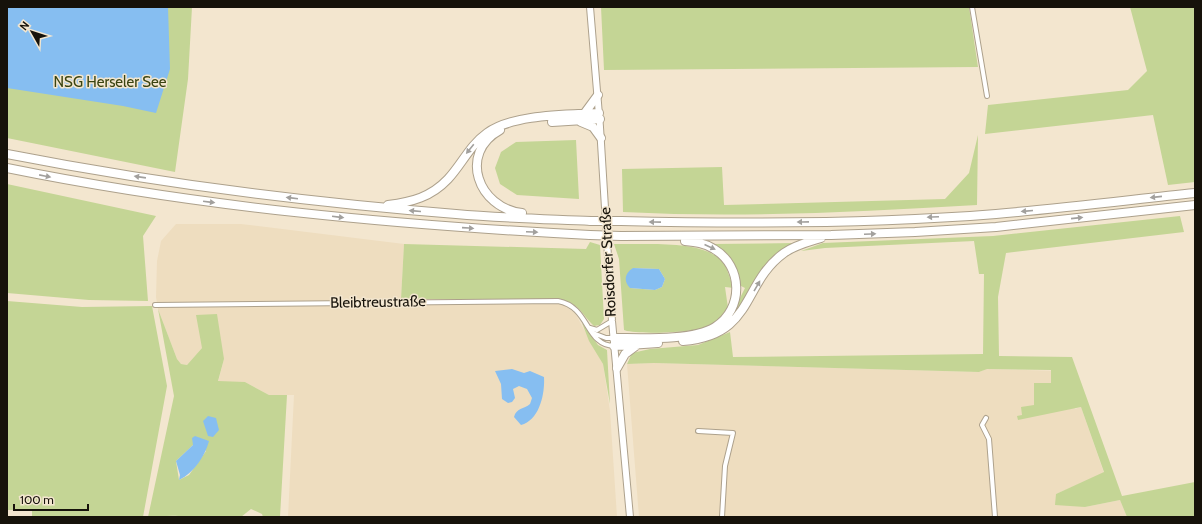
<svg xmlns="http://www.w3.org/2000/svg" width="1202" height="524" font-family="Cabin,sans-serif">
	<style>
		.built { fill: #eeddbf }
		.green { fill: #c4d595; fill-rule: evenodd }
		.water { fill: #86bef1 }
		.lines { fill: none; stroke-linecap: round; stroke-linejoin: round }
		.street-casing { stroke: #ada18c; stroke-width: 6 }
		.secondary-casing { stroke: #ada18c; stroke-width: 8 }
		.highway-casing { stroke: #ada18c; stroke-width: 10 }
		.street { stroke: #fff; stroke-width: 4 }
		.secondary { stroke: #fff; stroke-width: 6 }
		.highway { stroke: #fff; stroke-width: 8 }
		.highway-bridge-casing { stroke: #ada18c; stroke-width: 10; stroke-linecap: butt }
		.highway-bridge { stroke: #fff; stroke-width: 8 }
		.oneway { fill: #a2a09d }
		.labels { text-anchor: middle; dominant-baseline: central; stroke-width: 3; stroke-linejoin: round; paint-order: stroke }
		.park-label { font-size: 15px; fill: #3a4411; stroke: #f3e6cf }
		.street-label { font-size: 15px; fill: #16120a; stroke: #f3e6cf }
	</style>
	<rect width="100%" height="100%" fill="#f3e6cf"/>
	<!-- built -->
	<path class="built" d="M176,224H241L404,244L401,299H558L569,301L566,307L575,313L603,364L610,411L617,517H288L294,395H269L245,382H218L224,359L202,348L187,365L181,364L177,359L158,309L156,297L157,261L161,241Z
		M654,363L979,372L986,369L1061,371L1075,409L1081,407L1104,473L1056,494L1085,507L1120,500L1127,517H639L627,364Z"/>
	<!-- green -->
	<path class="green" d="M7,7H192L188,79L175,172L7,138Z
		M601,7H969L978,67L604,70Z
		M1130,7H1195V182L1168,185L1153,115L985,134L988,105L1128,90L1147,71Z
		M978,135L977,205C859,212 741,218 623,212L622,169L722,167L724,205L945,199L969,173Z
		M576,140L579,199L517,195L500,184L495,168L501,152L516,142Z
		M7,184L156,216L143,236L148,301L89,300L7,293Z
		M1180,216L1184,232L1006,253L998,297L999,356L1072,357L1122,496L1195,482V517H1127L1120,500L1085,507L1055,505L1056,494L1104,472L1081,407L1018,420L1017,416L1022,415L1021,407L1034,405V383H1051V370L987,369L979,372L654,363L627,364L632,353L650,349L698,345L730,332L733,357L983,354L984,274H979L974,241L825,248L801,251L823,243L993,236Z
		M590,242L600,245L604,319L600,325L594,326C580,312 579,303 558,299H401L404,244L586,249Z
		M796,243C790,247 781,250 775,256C755,275 747,301 729,320L745,288L739,285L711,244Z
		M614,244C643,245 700,239 721,260C727,265 730,280 734,288L725,287L728,308C724,312 720,318 716,322C701,334 646,334 627,331L624,330L619,259ZM633,268L659,269L665,279L662,287L655,290L630,288Z
		M7,301L82,307L152,306L167,386L143,517H32V510H7Z
		M158,309L177,359L181,364L187,365L202,348L196,315L217,314L224,359L218,381L245,382L269,395H287L280,517H263L262,514L251,509L241,517H184C173,514 160,517 148,517L174,396ZM193,438L206,451L189,475L179,480L176,461L193,445Z
		M582,323L598,345L607,350L610,404L603,364L589,341Z"/>
	<!-- water -->
	<path class="water" d="M7,7H168L170,69L156,113L123,106L7,88Z
		M633,268L659,269L665,279L662,287L655,290L630,288C623,281 625,273 633,268Z
		M512,369L524,373L530,371L544,377C545,393 540,420 521,425L514,417C516,408 524,409 530,404L532,398L527,389L519,386L513,389L515,398L512,402L508,403L502,399L501,384L495,371Z
		M208,416L216,418L219,430L213,437L208,436L203,421Z
		M195,436L209,441C205,456 194,473 179,480L180,475L176,461L193,445L192,438Z"/>
	<g class="lines">
		<!-- street casing -->
		<g class="street-casing">
			<path id="street" d="M972,7L987,96
				M155,305L558,301C590,307 585,345 614,346
				M590,328L597,330L612,321
				M593,333L606,338H614
				M986,418L982,425L989,439L995,517
				M698,431L733,433L725,466L722,517"/>
		</g>
		<!-- secondary casing -->
		<g class="secondary-casing">
			<path id="secondary" d="M590,7L600,127L612,321L630,517"/>
		</g>
		<!-- highway casing -->
		<g class="highway-casing">
			<path id="highway" d="M584,114L598,95
				M552,122L600,119
				M581,122L593,127L601,138
				M500,130C458,153 478,208 522,213
				M7,154C155,183 305,202 456,214C501,218 546,219 591,221
				M7,168C199,207 394,225 590,235
				M388,205C412,202 431,197 448,179C462,164 470,145 487,133C513,114 567,115 599,113
				M621,221C746,224 871,224 996,214C1063,208 1129,200 1195,193
				M621,236L831,235L915,232L996,227L1195,205
				M614,338C640,338 693,341 715,327C744,309 743,266 714,249C705,243 695,242 685,241
				M683,341C755,335 741,284 784,253C795,245 808,242 821,238
				M614,346L658,343
				M617,368L625,354L637,345"/>
		</g>
		<!-- street -->
		<use href="#street" class="street"/>
		<!-- secondary -->
		<use href="#secondary" class="secondary"/>
		<!-- highway -->
		<use href="#highway" class="highway"/>
		<!-- highway-bridge casing -->
		<g class="highway-bridge-casing">
			<path id="highway-bridge" d="M591,221H621
				M590,235L621,236"/>
		</g>
		<!-- highway-bridge -->
		<use href="#highway-bridge" class="highway-bridge"/>
	</g>
	<!-- one-way arrows -->
	<defs><path id="oneway-solid" d="M-6-.8H1V-3.2L6.5 0L1 3.2V.8H-6Z"/></defs>
	<g class="oneway">
		<use href="#oneway-solid" transform="translate(470 149) rotate(129)"/>
		<use href="#oneway-solid" transform="translate(45 176) rotate(11)"/>
		<use href="#oneway-solid" transform="translate(140 177) rotate(-172)"/>
		<use href="#oneway-solid" transform="translate(1156 197) rotate(174)"/>
		<use href="#oneway-solid" transform="translate(292 198) rotate(-173)"/>
		<use href="#oneway-solid" transform="translate(209 202) rotate(7)"/>
		<use href="#oneway-solid" transform="translate(415 211) rotate(-175)"/>
		<use href="#oneway-solid" transform="translate(1027 211) rotate(175)"/>
		<use href="#oneway-solid" transform="translate(338 217) rotate(7)"/>
		<use href="#oneway-solid" transform="translate(933 217) rotate(177)"/>
		<use href="#oneway-solid" transform="translate(1077 218) rotate(-6)"/>
		<use href="#oneway-solid" transform="translate(655 222) rotate(-179)"/>
		<use href="#oneway-solid" transform="translate(803 222) rotate(179)"/>
		<use href="#oneway-solid" transform="translate(468 228) rotate(4)"/>
		<use href="#oneway-solid" transform="translate(532 232) rotate(3)"/>
		<use href="#oneway-solid" transform="translate(870 234) rotate(-2)"/>
		<use href="#oneway-solid" transform="translate(710 247) rotate(24)"/>
		<use href="#oneway-solid" transform="translate(757 286) rotate(-60)"/>
	</g>
	<g class="labels">
		<!-- park labels -->
		<g class="park-label">
			<text x="110" y="82">NSG Herseler See</text>
		</g>
		<!-- street labels -->
		<g class="street-label">
			<text transform="translate(608 262) rotate(-93)">Roisdorfer Straße</text>
			<text transform="translate(378 302) rotate(-1)">Bleibtreustraße</text>
		</g>
	</g>
	<!-- border -->
	<rect width="1202" height="524" fill="none" stroke="#16120a" stroke-width="16"/>
	<!-- north arrow -->
	<g transform="translate(32 32) rotate(309)" stroke="#f3e6cf" stroke-width="3" paint-order="stroke">
	<path d="M0-3L7 15L0 10L-7 15Z" fill="#16120a"/>
	<text y="-6" font-size="11" font-weight="bold" text-anchor="middle" fill="#16120a">N</text>
	</g>
	<!-- scale -->
	<path d="M14 504v6h74v-6" fill="none" stroke="#16120a" stroke-width="2"/>
	<text x="20" y="504" font-size="12" fill="#16120a" stroke="#f3e6cf" stroke-width="3" paint-order="stroke">100 m</text>
</svg>
